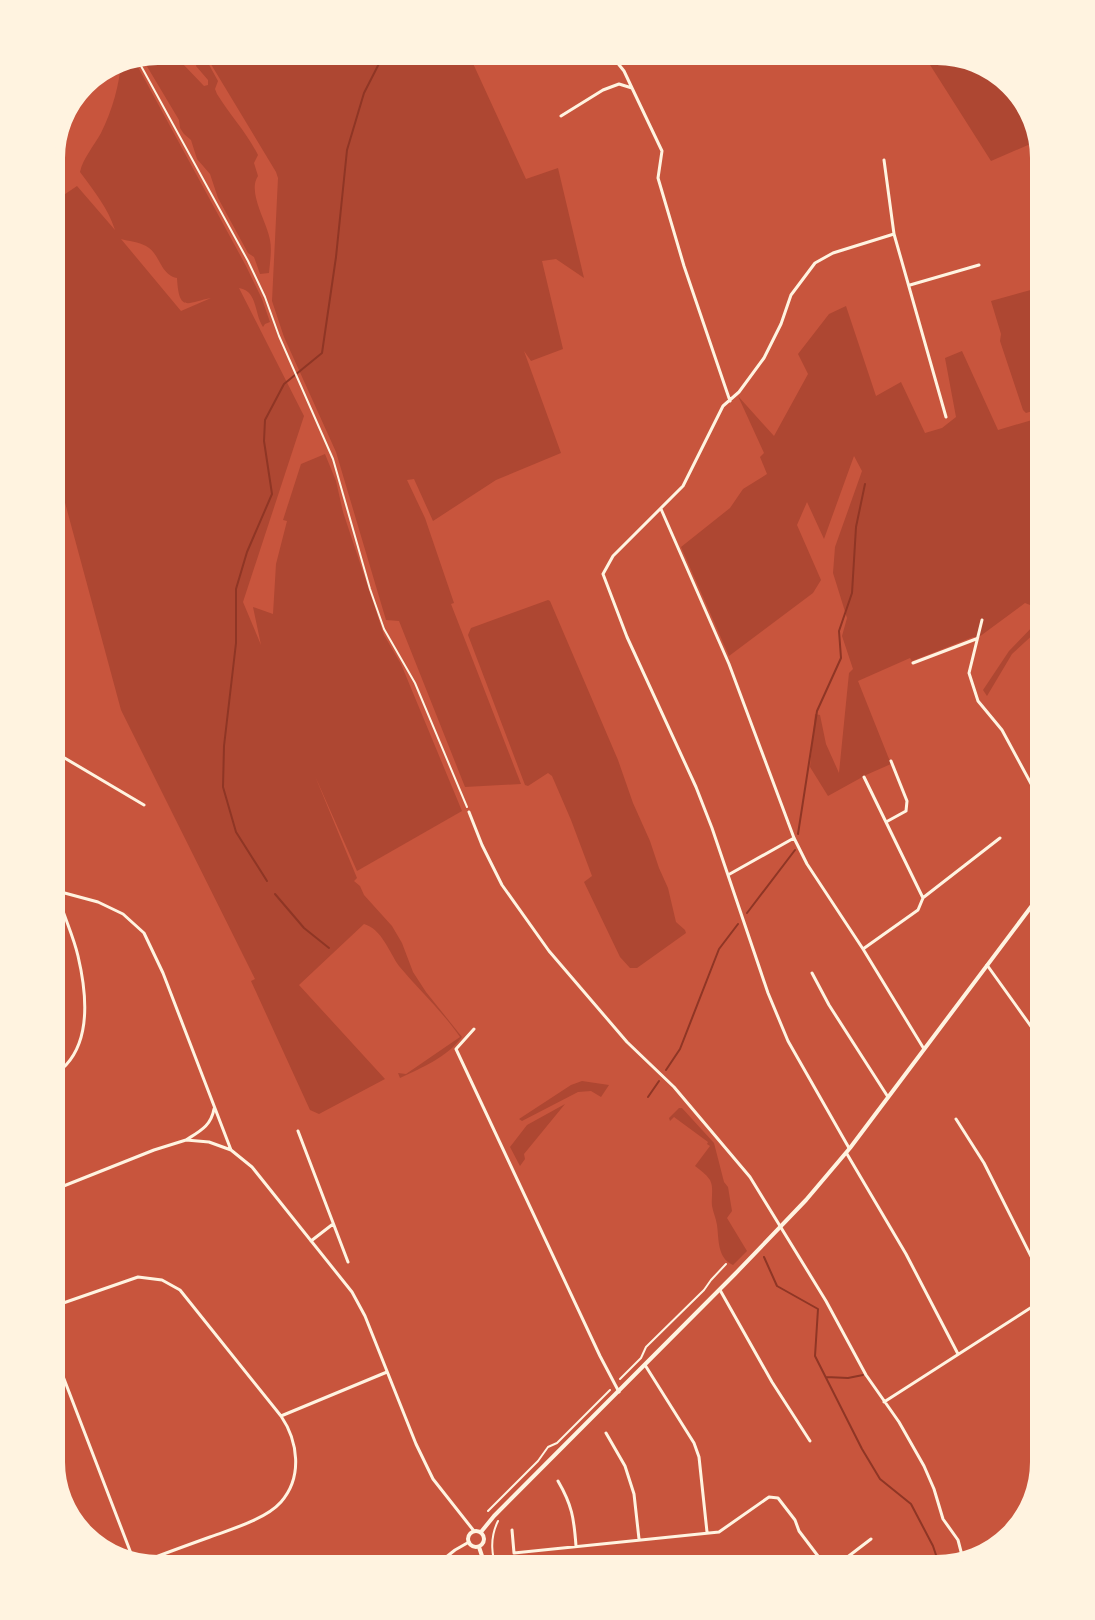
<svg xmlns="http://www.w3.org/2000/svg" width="1095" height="1620" font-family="Jost,sans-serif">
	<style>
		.green { fill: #ae4732; fill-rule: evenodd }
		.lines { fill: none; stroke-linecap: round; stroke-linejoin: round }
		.stream { stroke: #8f3625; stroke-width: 2 }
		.path { stroke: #fff3e0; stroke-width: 2 }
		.minor { stroke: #fff3e0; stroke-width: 3 }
		.tertiary { stroke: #fff3e0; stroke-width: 4 }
		.rim { fill: none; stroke: #fff3e0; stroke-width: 10 }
	</style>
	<rect width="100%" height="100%" fill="#c8553d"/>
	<!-- green -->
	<path class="green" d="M158,46H186L187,58L182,63L204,86L208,85V80L196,66L197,63L204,59L207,61L218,81L215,89L217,94C230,115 247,133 258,155L254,163L258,176C247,192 267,222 270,240C272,250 270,262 269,273L260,274L254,257L248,253L218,198L210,174L197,159L191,140L184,134L180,128L179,120L142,58L140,53Z
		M200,46H465L526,179L558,168L584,278L556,259L542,261L563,349L531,361L524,351L561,453L496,480L433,521L414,479L407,480L425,518L454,603L451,604L521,784L465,787L399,621L386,620L336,452L284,337L272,301L278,178L276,172Z
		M918,46H944L994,61L1034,102L1044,138L991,161Z
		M132,56L246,266L262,299L270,322L265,324L263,327C254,314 258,291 239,288L304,416L243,602L261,645L253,607L273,614L276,564L287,521L283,520L301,464L325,454L336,481L343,512L384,635L401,664L462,811L357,871L315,776L357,878L354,881L360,886L364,895L392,926L402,943L413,972L426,992L462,1037C446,1058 423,1067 400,1078L398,1073L406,1074L460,1037C442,1011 419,990 399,966C389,952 382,929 364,924L299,985L385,1079L319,1114L310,1110L251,981L255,979L121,710L57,473L46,449V207L77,186L115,230C108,208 94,191 80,172C83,158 94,146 101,133C112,111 120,84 121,60ZM121,239C128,241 139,242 146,246C160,253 160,275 177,278C179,314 188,302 211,298L181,311Z
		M1049,285V406L1026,413L1023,410L1000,341L1001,334L991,301Z
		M846,306L876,396L901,382L925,433L942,428L956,417L945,358L962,351L998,430L1049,415V620L1012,654L987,696L983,690L1009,651L1037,622L1035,607L1025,603L979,637H973L912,661L910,658L858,681L891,764L866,775L828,796L810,767L815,714L820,715L826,744L839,773L849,673L853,669L842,636L847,618L833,573L835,547L862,471L854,456L824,539L807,502L797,525L821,580L813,593L729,656L681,547L730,508L743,489L767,474L760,457L764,453L738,396L774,436L808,374L798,354L829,314Z
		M548,600L550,601L618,760L633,803L650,841L659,868L668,888L676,922L685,930L686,933L637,968H630L620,957L584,882L592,876L571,820L552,776L548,773L528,786L525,785L468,635L471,628Z
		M582,1081L609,1085L601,1097L591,1091L578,1092L522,1121L519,1119L571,1085Z
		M565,1104L524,1154L525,1159L520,1166L510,1147L527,1125Z
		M679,1108H682L714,1143L724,1182L728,1187L732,1211L727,1218L747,1251L733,1265C717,1258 719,1239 717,1225C716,1218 713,1212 712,1206C711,1197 714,1188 710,1180C706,1174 700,1170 695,1166L710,1146L707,1144L708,1142L674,1117L670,1121L669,1118Z"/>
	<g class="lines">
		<!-- stream -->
		<path class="stream" d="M798,834L817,711L841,658L839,631L852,593L856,527L865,484
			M267,881L236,832L223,787L224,746L236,643V589L247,552L272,494L264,441L265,420L284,384L322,353L336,257L347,150L364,93L388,46
			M275,894L304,928L329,948
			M747,913L795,850
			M666,1070L680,1049L719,949L738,924
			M648,1097L659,1081
			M764,1257L777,1286L818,1309L815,1356L862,1449L880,1479L911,1504L933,1546L942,1573
			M826,1377L848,1378L863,1375"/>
		<!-- path -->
		<path class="path" d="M135,55L248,261L265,297L279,336L333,459L370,589L384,629L415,683L467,807
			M620,1379L641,1358L646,1347L704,1290L711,1280L726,1264
			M488,1511L538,1461L548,1447L557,1443L610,1390
			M497,1574C492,1555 489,1539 498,1521"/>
		<!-- minor -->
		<path class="minor" d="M604,46L624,71L632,88
			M561,116L603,90L619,84L632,88L662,151L658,178L684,266L730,401
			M884,160L894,234L946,417
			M910,285L979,265
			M661,509L729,664L794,838L807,864L863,949L924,1049
			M982,620L969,673L978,701L1002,730L1049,817
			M913,663L976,639
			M46,747L144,805
			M469,812L482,845L502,885L549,951L627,1042L674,1087L750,1177L826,1301L866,1375L899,1422L924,1466L934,1489L943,1519L958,1540L965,1567
			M886,822L906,811L907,801L891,761
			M728,875L794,838
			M46,888L98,902L123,914L144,933L163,973L231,1150
			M924,897L1000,838
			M863,949L918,910L923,898L864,777
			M987,965L1035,1032L1049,1056
			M812,973L829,1005L888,1097
			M474,1029L456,1049L600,1356L619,1392
			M46,1081C52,1075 60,1071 66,1065C92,1037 86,990 78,956C73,934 62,913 57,891
			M956,1119L984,1163L1049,1292
			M298,1131L348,1262
			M186,1140C200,1131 211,1126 214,1109
			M849,1148L788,1041L768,993L712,828L696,787L627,637L603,574L613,556L683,486L723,406L739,392L764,358L781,324L791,295L815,263L833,253L894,234
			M847,1154L906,1254L958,1354
			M46,1193L154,1150L186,1140L209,1142L231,1150L252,1167L352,1292L365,1316L416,1444L433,1479L474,1531
			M311,1241L333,1224
			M720,1290L772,1382L810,1441
			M46,1309L138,1277L162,1280L180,1290L281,1416C298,1441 303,1477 281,1502C266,1519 232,1529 210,1537C185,1546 160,1555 135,1565
			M46,1332L137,1569
			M645,1365L694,1443L699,1457L707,1532
			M884,1402L1049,1296
			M281,1416L387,1372
			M606,1433L625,1466L634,1494L639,1539
			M558,1481C572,1505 574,1518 576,1546
			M512,1530L514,1553L719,1532L769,1497L778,1498L795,1520L799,1531L824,1564L837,1565L871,1539
			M425,1574L455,1550L469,1542"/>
		<!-- tertiary -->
		<path class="tertiary" d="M468 1539a8 8 0 1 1 16 0a8 8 0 1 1-16 0Z
			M481,1532L494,1516L735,1274L806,1200L850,1148L1049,883
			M479,1547L488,1574"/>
	</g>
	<!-- crop -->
	<path d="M0 0H1095V1620H0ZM158 60H937A98 98 0 0 1 1035 158V1462A98 98 0 0 1 937 1560H158A98 98 0 0 1 60 1462V158A98 98 0 0 1 158 60Z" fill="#fff3e0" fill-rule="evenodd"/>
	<path class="rim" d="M158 60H937A98 98 0 0 1 1035 158V1462A98 98 0 0 1 937 1560H158A98 98 0 0 1 60 1462V158A98 98 0 0 1 158 60Z"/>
</svg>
